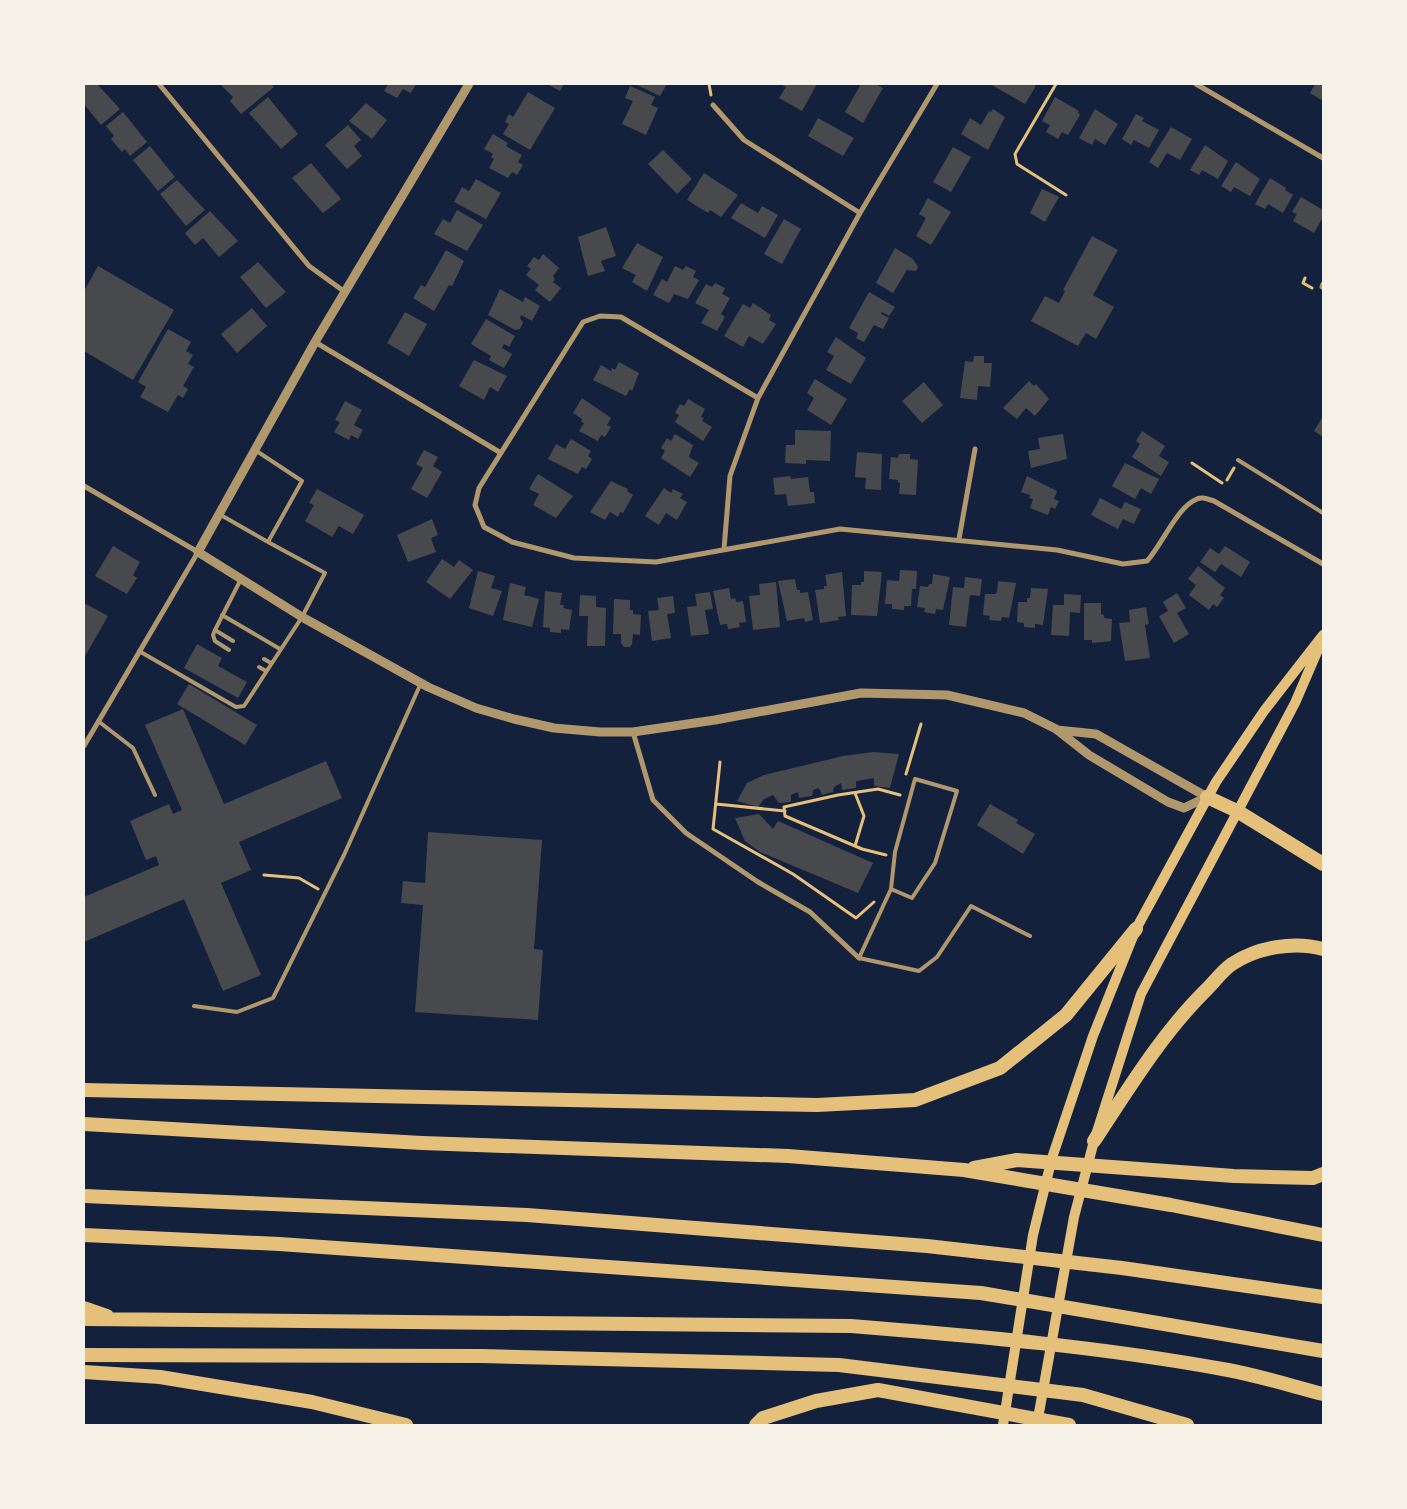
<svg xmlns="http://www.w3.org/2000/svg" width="1407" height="1509" font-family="'Exo 2',sans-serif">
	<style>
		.building { fill: #48494c }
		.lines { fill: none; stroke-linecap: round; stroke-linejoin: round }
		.path { stroke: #e5c07b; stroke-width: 3 }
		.service { stroke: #b1986c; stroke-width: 4 }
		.minor { stroke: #b1986c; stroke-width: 5 }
		.tertiary { stroke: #b1986c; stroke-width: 9 }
		.secondary { stroke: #e5c07b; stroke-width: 10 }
		.motorway { stroke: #e5c07b; stroke-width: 14 }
	</style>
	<rect width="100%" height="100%" fill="#14213d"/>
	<!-- building -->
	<path class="building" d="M87,84H97L120,109L101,125L84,104V86Z
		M220,84H271L274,87L241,114L230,101L233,97Z
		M388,84H416L411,93L403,89L397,98L384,91Z
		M547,84H564L560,91Z
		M635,84H667L660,96Z
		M780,84H817L802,111L779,98L786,87Z
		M861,84H875L883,88L863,123L845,112Z
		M990,84H1032L1036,86L1025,104Z
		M1315,84H1323V101L1310,93Z
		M630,86L655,97L651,105L658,108L646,135L622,124L633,101L625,98Z
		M528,92L555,108L530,150L503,134L509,124L505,122L509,114L513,117Z
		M268,97L298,134L281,149L249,113Z
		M1055,97L1079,111L1078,113L1080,115L1068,135L1062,132L1058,139L1046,132L1050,125L1042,121Z
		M366,103L387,120L372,139L349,121Z
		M993,109L1005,117L988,150L961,134L970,118L981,125L989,111L991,112Z
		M1095,109L1118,124L1105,145L1095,139L1092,145L1079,138Z
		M123,112L147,142L130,156L125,149L122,152L111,139L114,136L106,126Z
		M1136,114L1144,118L1142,121L1159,130L1149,148L1134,140L1131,145L1122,139Z
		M818,118L854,138L843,156L808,136Z
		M348,125L361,140L354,146L362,156L347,169L325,145Z
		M1171,127L1192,139L1180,160L1167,153L1158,168L1149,162Z
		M493,134L508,143L506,146L522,155L518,162L523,165L517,175L512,172L508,178L489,168L494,159L491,157L493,154L484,149Z
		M1205,145L1228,161L1218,179L1202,170L1199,175L1190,170Z
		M150,146L175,177L158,191L133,160Z
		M953,147L971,157L951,192L933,182Z
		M663,150L692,179L677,194L648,164Z
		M1236,162L1260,179L1250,196L1234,187L1231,192L1221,186Z
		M311,163L341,199L323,213L292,178Z
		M704,173L738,195L721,217L710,210L708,213L687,200Z
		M1270,178L1286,188L1285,190L1293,195L1283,213L1268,204L1265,209L1255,204Z
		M476,179L501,193L486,219L454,202L462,187L469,191Z
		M177,180L205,210L186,226L160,194Z
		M1042,189L1059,197L1045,222L1030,213Z
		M1301,197L1323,210V217L1314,233L1293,221L1297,214L1292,212Z
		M928,198L951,212L931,245L916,236L926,218L919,214Z
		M741,203L758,213L762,206L778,215L765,238L731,218Z
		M457,210L483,225L467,251L434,234L443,219L450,223Z
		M210,211L238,241L219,257L203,238L195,245L185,233Z
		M784,219L801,229L782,264L764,254Z
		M606,227L616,256L601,261L605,271L588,276L578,237Z
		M1092,236L1118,250L1093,295L1114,307L1096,339L1086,333L1078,346L1031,321L1045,296L1059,303L1065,291L1063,290Z
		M637,243L663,257L647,291L632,282L636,275L622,268Z
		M895,248L913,259L918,267L916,271L907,270L893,293L876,283Z
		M446,250L464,261L452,286L449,285L434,311L413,298L421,285L425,287Z
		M543,254L559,268L553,276L555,279L553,282L561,288L550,302L535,290L539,285L526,275L531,269L527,266L534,257L539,260Z
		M258,262L286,292L266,308L240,277Z
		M98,266L174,310L133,380L84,351V291Z
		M675,266L683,270L686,266L696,271L693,277L699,280L688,299L674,294L669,303L653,295L662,279L667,282Z
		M715,283L725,288L722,294L730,298L721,314L725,317L717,331L701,323L709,310L695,303L706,284L712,287Z
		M500,289L523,302L525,297L540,306L532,321L521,315L520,318L523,323L520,329L515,330L488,315Z
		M869,292L895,307L889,316L882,312L881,314L889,318L883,329L874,325L864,342L856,338L858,333L849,328Z
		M753,303L771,315L769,320L776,324L763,344L749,336L743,347L724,336L743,304L750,308Z
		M252,308L267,326L237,353L221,334Z
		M405,312L427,324L409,356L387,343Z
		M486,319L515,336L509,347L504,344L502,348L512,354L504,368L489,360L491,356L471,344Z
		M168,329L191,342L186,351L193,355L188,364L194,367L183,386L188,389L183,398L178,395L168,412L140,397L146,387L138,382Z
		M836,337L866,358L851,384L826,370L834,356L827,352Z
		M974,356H984V363H992L990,387L978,386L977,400L960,398L965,361L973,362Z
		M474,360L507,376L498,392L490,387L484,400L459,386Z
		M619,362L639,373L632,391L630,389L626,396L593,380L601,365L611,371L612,368L615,370Z
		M815,379L847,399L831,425L807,410L814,398L807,393Z
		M1029,381L1034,386L1036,384L1049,399L1035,416L1026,408L1017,419L1003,408Z
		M924,382L943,405L922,423L902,401Z
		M582,398L611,418L607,425L611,427L605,437L601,435L598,441L579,431L584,423L581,422L582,419L573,413Z
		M688,399L705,409L701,417L704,418L702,421L712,427L703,441L675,422L679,415L675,413L680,404L684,406Z
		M345,401L362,410L354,425L363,430L358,439L351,435L349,440L334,432L340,422L335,420Z
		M1322,418H1323V437L1314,431Z
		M795,430L831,431L830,461L806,460V464L785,463L786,445H795Z
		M1142,431L1165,446L1159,456L1169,462L1161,476L1132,457L1140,444L1136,441Z
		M675,434L693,445L689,457L699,463L690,477L661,458L665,451L661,448L667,438L671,441Z
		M1063,434L1067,459L1031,468L1028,451L1040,449L1038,438Z
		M571,439L591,451L588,456L592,459L586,469L582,467L578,474L548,459L556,444L565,449Z
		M424,450L438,457L433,466L442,472L427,498L411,489L423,468L416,464Z
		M857,452L882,454L881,490L865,489L866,478L855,477Z
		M899,454H910V459L918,460L916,495L899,494L900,483L898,482V480L889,479L891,457L898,458Z
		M1125,463L1159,479L1151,494L1141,488L1135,499L1112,486Z
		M538,474L573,496L556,518L533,505L539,494L529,489Z
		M790,476L791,479L808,477L810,492H814L815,503L788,506L786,494L775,495L773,478Z
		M1027,476L1057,491L1054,499L1059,501L1055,509L1051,507L1048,515L1030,508L1033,499L1029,498L1030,495L1021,492Z
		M611,481L628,489L627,491L633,495L623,513L620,512L618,517L610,512L605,520L590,512Z
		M664,488L671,493L673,489L683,494L680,498L687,502L677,520L666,513L659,525L645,516Z
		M317,489L364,515L353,534L339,526L332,537L305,521L314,505L309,503Z
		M1100,498L1121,509L1125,502L1141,509L1134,524L1123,519L1118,529L1091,515Z
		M432,519L438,535L431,538L436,552L408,562L397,535Z
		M113,546L140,562L133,575L137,578L127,594L95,576Z
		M1225,546L1250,562L1241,577L1221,564L1215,572L1200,562L1210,548L1219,554Z
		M442,559L454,567L459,560L473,570L450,599L426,582Z
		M1198,566L1225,588L1220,595L1224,598L1217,607L1213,604L1209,610L1189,595L1196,585L1188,579Z
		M900,570L917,571L916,589H912L911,606H904V610L892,609V604H885L887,580L899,581Z
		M478,571L495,576L491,588L502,591L493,616L469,608Z
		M864,571L882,572L877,616L851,615L852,585H861V582H864Z
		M842,572L846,616L838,617L839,620L820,623L815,590L824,589V586H827L825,575Z
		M933,574L950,577L943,610L936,609L935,614L924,612L925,608L917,607L920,586L928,587L929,584H932Z
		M965,577L982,579L980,596L970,595L966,627L949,625L953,587L964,588Z
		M795,579L797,590H800V593L808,592L813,620L805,622L804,618L787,621L778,581Z
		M998,581L1016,583L1009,618L1002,617L1001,621L989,620L990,616L983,615L985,594H995L997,592Z
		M776,582L780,627L753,630L749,596L760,595L759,584Z
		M510,583L526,587L524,595L539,599L532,627L503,620Z
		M729,588L731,599L735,598L736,602L743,601L746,622L739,623L740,627L728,629L727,624L720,625L713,591Z
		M1031,588L1048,589L1043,625L1035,624V628L1024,627V623L1017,622L1018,602H1027V598H1030Z
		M545,591L562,593L560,605H564L563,608L572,610L569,630L561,629V633L550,632V628L543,627Z
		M710,592L713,609L705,610L709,634L691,636L687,607L697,606L695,594Z
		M1177,593L1186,608L1177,613L1189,634L1174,643L1159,616L1168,611L1163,602Z
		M1064,594L1081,595L1080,613L1070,612L1069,636L1051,635L1053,605H1064Z
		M580,595L596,596V607L606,608L605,646H587L588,616H579Z
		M673,596L675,613L667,614L671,638L652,641L648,611L659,610L657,598Z
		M614,599L630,600V610H633V614L641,615L640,635L633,634L632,644L630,647H624L621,643V634H613Z
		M84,603L108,616L84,658Z
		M1084,603H1101V614L1104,615V618L1112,619L1111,641L1092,643V640H1084Z
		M1146,607L1149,624L1145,625L1150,658L1125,661L1119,623L1130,622L1129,610Z
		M197,644L222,658L218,666L247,682L238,698L184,668Z
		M189,684L257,725L245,745L177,704Z
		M183,709L224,804L326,761L342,798L239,842L251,870L221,883L261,975L223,991L184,899L84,942V897L159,865L156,856L146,860L130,821L169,804L173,814L182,810L145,725Z
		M873,752L899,754L890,788L874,786V778L856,781V788L842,790L841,783L834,787L833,792L822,795L819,788L813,790L812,796L799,798L798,792L791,795V802L779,803L773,795L764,799L758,807L737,801L747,783L764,775L843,756Z
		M990,804L1018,820L1016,823L1035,834L1023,854L977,825Z
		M759,814L773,829L778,821L873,863L858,893L760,852L745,841L735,818Z
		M428,832L542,840L534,949L543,950L538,1020L415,1012L423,905L401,903L403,881L425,883Z"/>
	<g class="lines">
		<!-- path -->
		<path class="path" d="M709,84L711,95
			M1056,84L1015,154L1017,164L1066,195
			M1305,278L1303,283L1312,288
			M1192,463L1222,483
			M1227,480L1234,468
			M720,762L713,829L793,874L856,918L874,902
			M906,774L921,724
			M716,804L785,811
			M855,846L864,816L855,793
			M886,855L862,849L785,816L784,807L838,795L878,789L900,795
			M264,875L299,878L318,889"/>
		<!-- service -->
		<path class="service" d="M1238,460L1323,513
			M219,514L268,542L302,481L255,450
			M222,615L280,649
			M215,630L213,635L215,641L229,650
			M233,641L215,630L241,579
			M139,651L236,707L244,706L302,617L325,573L268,542
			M264,659L271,663
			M259,667L266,671
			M98,721L133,748L155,795
			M891,889L912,898L935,863L957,791L915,779L895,852L891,889L859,958L919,971L937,957L971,906L1030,936
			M194,1006L237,1012L273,998L344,855L421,683"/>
		<!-- minor -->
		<path class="minor" d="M159,84L309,266L345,292
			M1196,84L1323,158
			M713,105L744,140L860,213
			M1322,287L1323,284
			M315,342L501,453
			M758,398L621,317L600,316L583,322L479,488L475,505L484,527L512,542L574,558L656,562L840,529L1057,550L1123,564L1147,561C1161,546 1177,508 1195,500C1201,496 1207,499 1214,501L1323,564
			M84,486L198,552L84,746
			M959,539L975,449
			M724,549L730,476L758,398L860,213L937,84
			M633,732L653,800L686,833L758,882L810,912L859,958"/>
		<!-- tertiary -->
		<path class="tertiary" d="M469,84L315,342L198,552L302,617L428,687L476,708L514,719L554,728L600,732H633L715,720L861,693L947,695L1024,713L1056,729L1089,755L1168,802L1184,808L1207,797
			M1057,730L1096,734L1207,797"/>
		<!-- secondary -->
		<path class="secondary" d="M1037,1424L1074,1217L1094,1141L1141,994L1295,703L1320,645
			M1003,1425L1033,1235L1052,1158L1093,1036L1136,929L1216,782L1264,711L1323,635"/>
		<!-- motorway -->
		<path class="motorway" d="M1207,797L1237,811L1323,864
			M84,1090L817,1105L915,1100L1000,1068L1066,1015L1136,929
			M84,1124L422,1143L788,1156L964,1170L1171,1205L1323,1235
			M1094,1141C1129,1088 1162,1033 1208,988C1215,981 1223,970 1232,964C1258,947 1294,941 1323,949
			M974,1168L1017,1160L1234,1176L1313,1178L1323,1174
			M84,1196L527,1215L927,1246L1122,1268L1323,1297
			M84,1235L279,1244L981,1293L1323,1351
			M84,1308L107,1316
			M84,1319L851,1326C977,1336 1103,1347 1228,1370C1260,1376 1292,1386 1323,1394
			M84,1355L481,1356L839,1365L1083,1395L1187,1425
			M84,1372L160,1377L312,1402L406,1425
			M756,1425L763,1418L816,1401L878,1390L1069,1425"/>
	</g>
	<!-- border -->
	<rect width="1407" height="1509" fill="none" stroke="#f6f1e7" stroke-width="170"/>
</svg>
